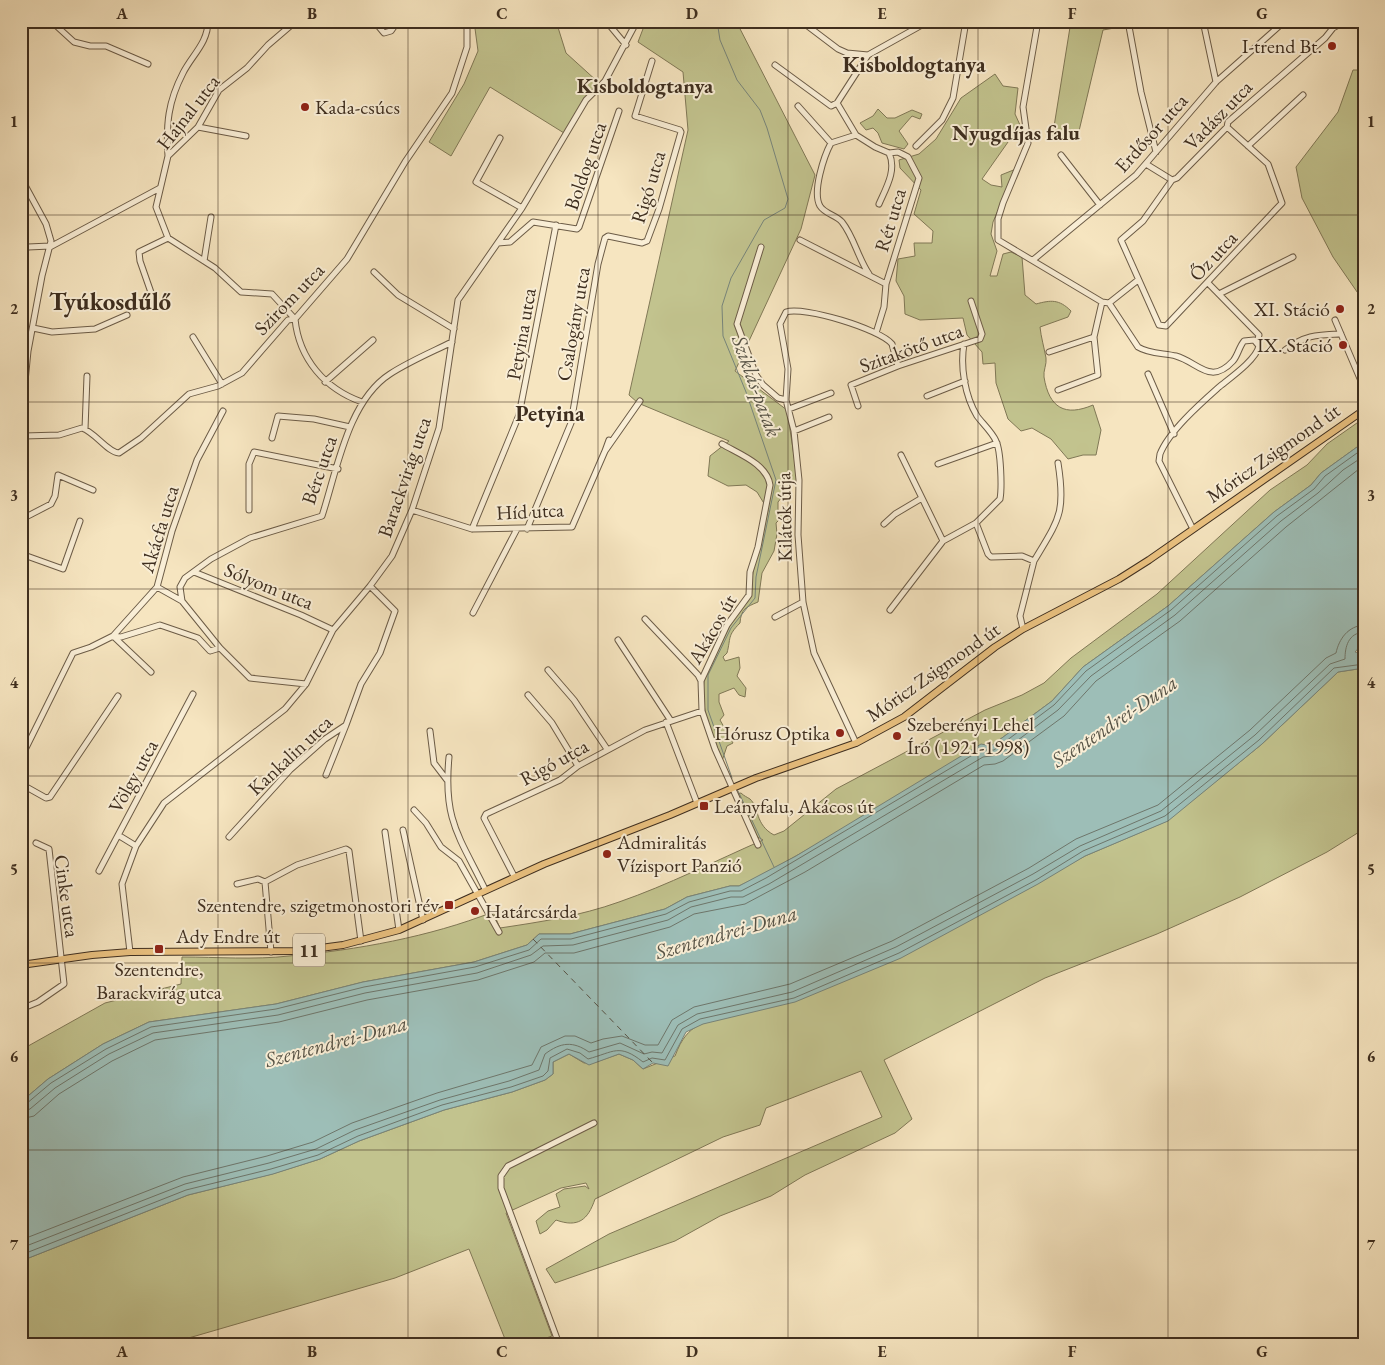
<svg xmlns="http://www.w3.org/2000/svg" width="1385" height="1365" font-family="'EB Garamond',serif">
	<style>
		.green { fill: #c2c38e; stroke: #807856 }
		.water { fill: #9dbeb7; stroke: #77847a }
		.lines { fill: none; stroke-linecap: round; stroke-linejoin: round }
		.shore { stroke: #6e766b; stroke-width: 1 }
		.stream { stroke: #77847a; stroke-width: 1 }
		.ferry { stroke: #565245; stroke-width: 1; stroke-dasharray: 6 5; stroke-linecap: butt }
		.minor-casing { stroke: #6c5c47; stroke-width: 7 }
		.major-casing { stroke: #3e2e1f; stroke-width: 8 }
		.minor { stroke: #f9eed6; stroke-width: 5 }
		.major { stroke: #ebc280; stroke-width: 6 }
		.grid { fill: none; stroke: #3e2e1f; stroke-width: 1; stroke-opacity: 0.55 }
		.poi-dot { fill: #8f2418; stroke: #f9eed6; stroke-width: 2 }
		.labels { text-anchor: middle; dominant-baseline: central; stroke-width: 4; stroke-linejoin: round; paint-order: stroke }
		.shield { fill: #f9eed6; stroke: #766856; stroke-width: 1 }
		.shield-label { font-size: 19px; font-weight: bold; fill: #3e2e1f }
		.poi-label { font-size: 20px; fill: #3e2e1f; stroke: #f9eed6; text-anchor: end }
		.street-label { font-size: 20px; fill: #3e2e1f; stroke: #f9eed6 }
		.neighbourhood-label { font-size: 21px; font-weight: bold; fill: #3e2e1f; stroke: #f9eed6 }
		.water-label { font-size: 21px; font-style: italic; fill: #565245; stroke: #f9eed6 }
		.quarter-label { font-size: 22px; font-weight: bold; fill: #3e2e1f; stroke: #f9eed6 }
		.district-label { font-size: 25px; font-weight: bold; fill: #3e2e1f; stroke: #f9eed6 }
		.neatline { fill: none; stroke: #3e2e1f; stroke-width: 2 }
		.grid-label { font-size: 16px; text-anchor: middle; font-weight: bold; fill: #3e2e1f }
	</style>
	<rect width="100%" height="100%" fill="#f6e5c0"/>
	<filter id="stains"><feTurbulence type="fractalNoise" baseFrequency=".004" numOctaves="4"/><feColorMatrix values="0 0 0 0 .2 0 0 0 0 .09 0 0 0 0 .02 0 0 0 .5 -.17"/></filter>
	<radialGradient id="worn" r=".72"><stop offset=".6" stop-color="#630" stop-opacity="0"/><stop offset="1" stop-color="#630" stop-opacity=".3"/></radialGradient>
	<!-- green -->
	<path class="green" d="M474,21H556L566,53L598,82L564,133L490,87L451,156L429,142L464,84L478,51Z
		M646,21H736L815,175L801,229L735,371L787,410L798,482L784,483L782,480V497L778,502V510L785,514L776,523L777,534L774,551L762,573L758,602C746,607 741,609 740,623C727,636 731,638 727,653L723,657L725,661L739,657L740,668L737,676L746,688L745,697L739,695L734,688L719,694V702L724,715L720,720L733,743L727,746L722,761C710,733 699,705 705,675L732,621L749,600L753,572L768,510L757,492L746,485L728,486L708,476L710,456L729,441L638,403L629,395L688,130L683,72L638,42Z
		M1071,21H1126V26L1103,30L1079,131L1052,139Z
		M1353,70H1364V302L1333,257L1302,198L1296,167L1338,112Z
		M995,74L1003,86L1018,88L1015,114L1020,125L982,179L991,185L1002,187L1001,175L1016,169L993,222L991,234L997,251L990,276H997L1003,254L1011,252L1022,257L1025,295L1036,304C1051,300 1059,299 1071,311L1068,317L1040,327C1041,337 1044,347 1046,358C1047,364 1043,371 1044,377C1049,408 1065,417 1093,405L1101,430L1096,455H1083L1068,459L1051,439L1032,428L1021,431L1008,419L996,383L995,363L983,364L982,352L967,335L963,318L920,320L905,314L904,296L896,281L898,259L915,256L914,243H932L933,231L914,214L921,190L900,168L899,160L919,154L936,139L961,98Z
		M878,109L887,118H895L912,110L922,114L920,119L912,116L899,131L908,144L904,149L882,143L878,133L873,128L866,130L860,123L873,116Z
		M1364,418V442L1321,473L1311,485L1274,512L1168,606L1083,667L1052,701L991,746L764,874L739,886H730L687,897L665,909L570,934H539L527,945L474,962L363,982L276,1004L149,1022L103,1044L48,1079L21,1102V1050L105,1003L181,984L182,957C217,957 254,960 289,956C357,950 429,937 493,912L500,928C540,922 580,916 619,902C668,885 715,861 763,840L756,836L736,794L741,793C744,796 747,797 750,799C759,807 755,825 774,835L784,831L836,789L985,710L1022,695L1044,683L1071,658L1157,594L1270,490L1307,465L1327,444Z
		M1364,668V829L1327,852L1240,897L1157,934L1045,978L884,1060L912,1119L895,1133L805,1175L771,1196L720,1216L675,1241L555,1283L546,1269L609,1234L882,1117L861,1071L766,1108L760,1125L723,1137L595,1199C588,1220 578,1228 556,1220L547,1230L540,1234L536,1221L548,1211L560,1207L556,1194L564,1189L585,1186L589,1189L586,1183L561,1188L506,1213L552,1336L529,1344H507L469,1249L395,1278L168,1344H21V1261L188,1195L272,1174L320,1159L359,1141L444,1110L512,1092L545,1080L553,1074V1062L569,1054L584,1063L596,1062L619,1054L633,1060L643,1069L675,1056C688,1021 704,1023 738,1015L950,930L1085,856L1167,821L1262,744L1338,672Z"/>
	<!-- water -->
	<path class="water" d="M1364,442V642L1355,652L1360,653L1364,651V668L1338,672L1262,744L1168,821L1085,856L1038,884L901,958L795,1002L703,1024L686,1032L668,1066L653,1063L643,1069L633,1060L619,1054L589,1065L569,1054L553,1062V1074L545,1080L512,1092L444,1110L359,1141L320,1159L273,1174L188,1195L21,1261V1102L48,1079L103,1044L149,1022L276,1004L363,982L474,962L527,945L539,934H570L665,909L687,897L730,886H739L796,856L981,744L991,746L1052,701L1083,667L1168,606L1274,512L1311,485L1321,473Z"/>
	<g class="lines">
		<!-- shore -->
		<path class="shore" d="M21,1105L26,1104L51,1083L106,1049L151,1027L276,1009L364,987L475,967L529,950L541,939H571L666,914L689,902L730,891H741L766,878L981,750H994L1054,705L1086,671L1171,610L1277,516L1314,489L1325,476L1364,448
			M21,1112L30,1109L55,1088L109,1054L153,1033L278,1015L365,993L477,973L531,955L543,946L573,945L668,920L691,907L731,897H743L769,884L983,757L998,755L1058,710L1091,676L1175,615L1281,521L1318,493L1343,470L1364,456
			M21,1119L34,1116L59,1094L112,1061L155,1040L279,1022L367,1000L478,980L534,962L545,953H574L670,927L694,914L745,904L805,872L984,765L995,764L1003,761L1064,716L1096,681L1180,621L1286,527L1364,465
			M21,1240L183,1177L267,1156L313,1142L352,1123L437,1093L532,1065L541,1047L565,1036H575L591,1043L603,1039L622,1036L645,1045H658L672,1020L694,1007L790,984L892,941L1029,868L1076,839L1158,805L1250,730L1326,658L1336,653C1339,639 1348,626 1364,625
			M21,1248L185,1184L269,1163L316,1149L355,1130L440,1100L509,1081L539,1070L545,1054C561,1042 573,1041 589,1052L620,1043L644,1054L652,1052L662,1053L678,1025L697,1014L792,992L896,947L1033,874L1080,846L1161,811L1255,735L1330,664L1345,659C1345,647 1348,633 1364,632
			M21,1255L186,1190L271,1169L318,1155L358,1136L442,1105L511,1087L543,1076L548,1071L550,1058L567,1049L580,1053L588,1059C614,1052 619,1043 643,1062L652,1058L665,1060L682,1029L700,1019L794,998L899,953L1036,880L1083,851L1165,816L1259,740L1334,668L1364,664"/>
		<!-- stream -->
		<path class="stream" d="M717,21L720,40L737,80L760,110L767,128L788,199L785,208L764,220L731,278L722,306L723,336L746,392L776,480L756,577L755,598L731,628L708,675V710L732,778
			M738,791L774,867"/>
		<!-- ferry -->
		<path class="ferry" d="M533,939L653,1063"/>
		<!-- minor casing -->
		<g class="minor-casing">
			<path id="minor" d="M51,21L74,42L90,46H106L148,64
				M380,21L379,27L384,33L391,31L398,21
				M606,21L626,45
				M801,21L838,49L847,53L868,55L929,21
				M1038,21L1023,107L1028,143L1003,203L998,219V240L1102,302L1109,303L1138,347C1149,354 1164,353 1176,356C1198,362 1210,386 1233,361C1238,355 1239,347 1244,341L1254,340L1259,346C1256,360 1230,378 1219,387C1201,403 1169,431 1160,454L1159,461L1193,529
				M1128,21L1141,92L1156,152
				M1203,21L1216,82
				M775,65L831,106L837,103
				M837,103L856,135L875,147L889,153L898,152L908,157L919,178L886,284L884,307L876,333
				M837,103L868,55
				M798,106L831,143
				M198,127L246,136
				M1227,127L1268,164L1282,203L1166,326L1159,325L1121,240L1143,221L1172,180L1177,178L1227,127L1228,122L1325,38L1333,28L1346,21
				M856,135L831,143C824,156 812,192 820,206C825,214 836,215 842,222C854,237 858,258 869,274
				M500,138L476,182L522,208
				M916,146L942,120L953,98L966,21
				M1248,146L1303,95
				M1061,155L1100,205
				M168,156C166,124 168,102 183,73C192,55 208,43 208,21
				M1146,164L1172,180
				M21,178L46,224L51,241L42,276L28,351L23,402L24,555L21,584
				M879,204C886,188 897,170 889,153
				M800,240L886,284
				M498,243L510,242L533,222L577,229L579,227L619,111
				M50,247L160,188
				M761,247L737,324L756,375L763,385L778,398L786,400
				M21,253L28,247L50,246
				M1033,260L1136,175L1216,82L1285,21
				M204,261L211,217
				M374,272L398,295L454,329
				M1208,283L1259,335L1257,343
				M1219,294L1293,257
				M154,301L140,261L139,252L168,238
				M1109,303L1138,280
				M295,319L272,294L241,292L215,268L168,238L156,207L168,156L198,127L219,90L247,68L268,45L296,21
				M295,319C299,359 325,389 362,402
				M1335,320L1364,388
				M33,328L52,332L95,329L127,315
				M193,337L222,384
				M964,344C960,367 965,396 977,416C983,424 992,432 996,441C1001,451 1002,488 1000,499L976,523L988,554L991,557L1022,556L1034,561L1020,616L1023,629
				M1285,350C1305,335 1316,335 1341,334
				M1049,352L1094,337
				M1148,374L1174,434
				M325,382L373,340
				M1058,390L1098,375L1094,337L1102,302
				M927,396L965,381
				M858,406L851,385L898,366L980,339L982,334L971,301
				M789,409L831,393
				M85,429L87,376
				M794,431L829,417
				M24,436L59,435L82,428C96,433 107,452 119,453L141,438L189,394L218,386L242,373L288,320L295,319L347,259L405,162L452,93L467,47V21
				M272,438L278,416L314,419L350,427
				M722,444C739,454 767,464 770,485L758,547L750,572L749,595L727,625L701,681L702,711L715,749L758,845
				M605,451L609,440
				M901,455L943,541
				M938,464L997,443
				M249,510V464L254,452L338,469
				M412,510L472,529L572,527L605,451L640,401
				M24,518L51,504L55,496L58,475L93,490
				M884,524L895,514L922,498
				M472,529L519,415L556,225
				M527,529L571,423L598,264L605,238L608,236L642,243L647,241L659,209L681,132L680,130L635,116L652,61
				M24,555L63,569L80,521
				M1034,561C1059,519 1066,513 1058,463
				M194,572L301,615L333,630
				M157,587L182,601
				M890,610L943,541L976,523
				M473,613L517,529
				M775,617L803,602
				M645,619L698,675L701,681
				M113,636L121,637L160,625L198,638L210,651L220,648
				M113,636L151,672
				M618,640L671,721
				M548,670L574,700L607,749
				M306,684L250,678L220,648L182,601L180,587L185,578L211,559L250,538L322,516C337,470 348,401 390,374C410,361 432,352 452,342
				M528,695L552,723L578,766
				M666,722L697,803
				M430,731L434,763L447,780
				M856,743L814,653L803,602L798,535L799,480L794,431L786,400L788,369L780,324L786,312C804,306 880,329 892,344L898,366
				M449,757C443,820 459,836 485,889
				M21,758L73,653L91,647L113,636L157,587L172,531L197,460L223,411
				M326,775L346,725
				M21,784L46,798L50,797L118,696
				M414,810L426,823L441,847L459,861L499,932
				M403,830L423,920
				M385,832L399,930
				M118,835L136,846
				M229,837L290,770L325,739L346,725L361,684L380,653L395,611L370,586
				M99,871L193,694
				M514,876L484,818L486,814L560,780L578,766L645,730L702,711
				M265,882L297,865L346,849L349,851L361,941
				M265,882L271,952
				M237,884L258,879L265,882
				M130,952L122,884L136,846L164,803L285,709L306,684L333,630L370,586L392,556L412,510L439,428L458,300L522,208L586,100L605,81L637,21
				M21,1009L38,1002L64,984L49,849L36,843
				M559,1344L501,1188V1176L508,1166L594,1123"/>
		</g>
		<!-- major casing -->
		<g class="major-casing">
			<path id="major" d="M21,965L92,955L130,952L298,951L343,945L399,930L544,864L670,815L756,778L856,743L904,717L995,647L1023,629L1119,579L1149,560L1364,410"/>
		</g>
		<!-- minor -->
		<use href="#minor" class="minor"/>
		<!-- major -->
		<use href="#major" class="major"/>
	</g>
	<!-- grid -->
	<path class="grid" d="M218,21V1344M408,21V1344M598,21V1344M788,21V1344M978,21V1344M1168,21V1344M21,215H1364M21,402H1364M21,589H1364M21,776H1364M21,963H1364M21,1150H1364"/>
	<!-- markers -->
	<g class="poi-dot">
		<circle cx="1332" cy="46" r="5"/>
		<circle cx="305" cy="107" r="5"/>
		<circle cx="1340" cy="309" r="5"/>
		<circle cx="1343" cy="345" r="5"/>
		<circle cx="840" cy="733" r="5"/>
		<circle cx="897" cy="736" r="5"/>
		<rect x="699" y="801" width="10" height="10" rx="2.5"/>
		<circle cx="607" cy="854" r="5"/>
		<rect x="444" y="900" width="10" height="10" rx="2.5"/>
		<circle cx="475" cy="911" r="5"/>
		<rect x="154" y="944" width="10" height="10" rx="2.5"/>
	</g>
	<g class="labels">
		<!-- shield labels -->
		<rect class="shield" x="293" y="933.5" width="32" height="33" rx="4"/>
		<g class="shield-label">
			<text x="309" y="950">11</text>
		</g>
		<!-- poi labels -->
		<g class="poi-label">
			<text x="1322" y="46">I-trend Bt.</text>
			<text x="315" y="107" text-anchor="start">Kada-csúcs</text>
			<text x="1330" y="309">XI. Stáció</text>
			<text x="1333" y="345">IX. Stáció</text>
			<text x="907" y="724" text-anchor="start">Szeberényi Lehel<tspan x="907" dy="23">Író (1921-1998)</tspan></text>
			<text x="830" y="733">Hórusz Optika</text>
			<text x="714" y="806" text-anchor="start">Leányfalu, Akácos út</text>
			<text x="617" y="842" text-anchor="start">Admiralitás<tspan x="617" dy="23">Vízisport Panzió</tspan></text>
			<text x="439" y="905">Szentendre, szigetmonostori rév</text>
			<text x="485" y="911" text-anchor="start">Határcsárda</text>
			<text x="159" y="969" text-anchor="middle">Szentendre,<tspan x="159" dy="23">Barackvirág utca</tspan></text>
		</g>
		<!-- street labels -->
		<g class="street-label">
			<text transform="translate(188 112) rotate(-52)">Hajnal utca</text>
			<text transform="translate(1218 115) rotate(-46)">Vadász utca</text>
			<text transform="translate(1151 133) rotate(-48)">Erdősor utca</text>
			<text transform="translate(585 166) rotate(-71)">Boldog utca</text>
			<text transform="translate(648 187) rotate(-73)">Rigó utca</text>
			<text transform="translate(890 220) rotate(-73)">Rét utca</text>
			<text transform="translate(1213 256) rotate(-47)">Őz utca</text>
			<text transform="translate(289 299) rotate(-46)">Szirom utca</text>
			<text transform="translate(573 324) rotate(-80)">Csalogány utca</text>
			<text transform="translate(521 334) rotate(-80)">Petyina utca</text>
			<text transform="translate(911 348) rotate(-20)">Szitakötő utca</text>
			<text transform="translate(1273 453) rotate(-35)">Móricz Zsigmond út</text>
			<text transform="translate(319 470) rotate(-71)">Bérc utca</text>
			<text transform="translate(404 477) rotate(-71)">Barackvirág utca</text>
			<text transform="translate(530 511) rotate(-3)">Híd utca</text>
			<text transform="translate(784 517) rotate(-91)">Kilátók útja</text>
			<text transform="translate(159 529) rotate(-73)">Akácfa utca</text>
			<text transform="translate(269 586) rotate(22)">Sólyom utca</text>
			<text transform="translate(712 629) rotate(-60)">Akácos út</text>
			<text transform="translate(933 672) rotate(-35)">Móricz Zsigmond út</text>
			<text transform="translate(290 755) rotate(-43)">Kankalin utca</text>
			<text transform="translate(554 762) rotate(-29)">Rigó utca</text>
			<text transform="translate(133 776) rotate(-61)">Völgy utca</text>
			<text transform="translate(67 896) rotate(82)">Cinke utca</text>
			<text x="228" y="936">Ady Endre út</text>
		</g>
		<!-- neighbourhood labels -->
		<g class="neighbourhood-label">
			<text x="645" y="85">Kisboldogtanya</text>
			<text x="1016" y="132">Nyugdíjas falu</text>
		</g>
		<!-- water labels -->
		<g class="water-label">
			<text transform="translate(757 386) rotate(70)">Sziklás-patak</text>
			<text transform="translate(1114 721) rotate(-34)">Szentendrei-Duna</text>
			<text transform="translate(726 932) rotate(-16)">Szentendrei-Duna</text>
			<text transform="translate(336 1041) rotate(-15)">Szentendrei-Duna</text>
		</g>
		<!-- quarter labels -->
		<g class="quarter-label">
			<text x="914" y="64">Kisboldogtanya</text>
			<text x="550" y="413">Petyina</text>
		</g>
		<!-- district labels -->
		<g class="district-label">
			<text x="110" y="301">Tyúkosdűlő</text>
		</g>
	</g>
	<!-- margin -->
	<rect width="1385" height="1365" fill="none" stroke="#f6e5c0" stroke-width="55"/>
	<rect x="28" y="28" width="1330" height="1310" class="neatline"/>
	<g class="grid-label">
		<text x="122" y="19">A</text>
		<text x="312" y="19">B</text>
		<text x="502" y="19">C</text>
		<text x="692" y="19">D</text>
		<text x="882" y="19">E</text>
		<text x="1072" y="19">F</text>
		<text x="1262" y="19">G</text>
		<text x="14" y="127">1</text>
		<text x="1371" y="127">1</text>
		<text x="14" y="314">2</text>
		<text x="1371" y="314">2</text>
		<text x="14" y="501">3</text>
		<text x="1371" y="501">3</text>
		<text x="14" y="688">4</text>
		<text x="1371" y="688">4</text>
		<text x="14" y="875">5</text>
		<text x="1371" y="875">5</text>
		<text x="14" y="1062">6</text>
		<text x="1371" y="1062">6</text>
		<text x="14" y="1250">7</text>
		<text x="1371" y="1250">7</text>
		<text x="122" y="1357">A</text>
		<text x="312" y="1357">B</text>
		<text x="502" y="1357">C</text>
		<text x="692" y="1357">D</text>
		<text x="882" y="1357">E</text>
		<text x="1072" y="1357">F</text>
		<text x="1262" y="1357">G</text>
	</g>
	<rect width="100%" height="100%" filter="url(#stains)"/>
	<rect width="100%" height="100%" fill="url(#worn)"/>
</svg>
